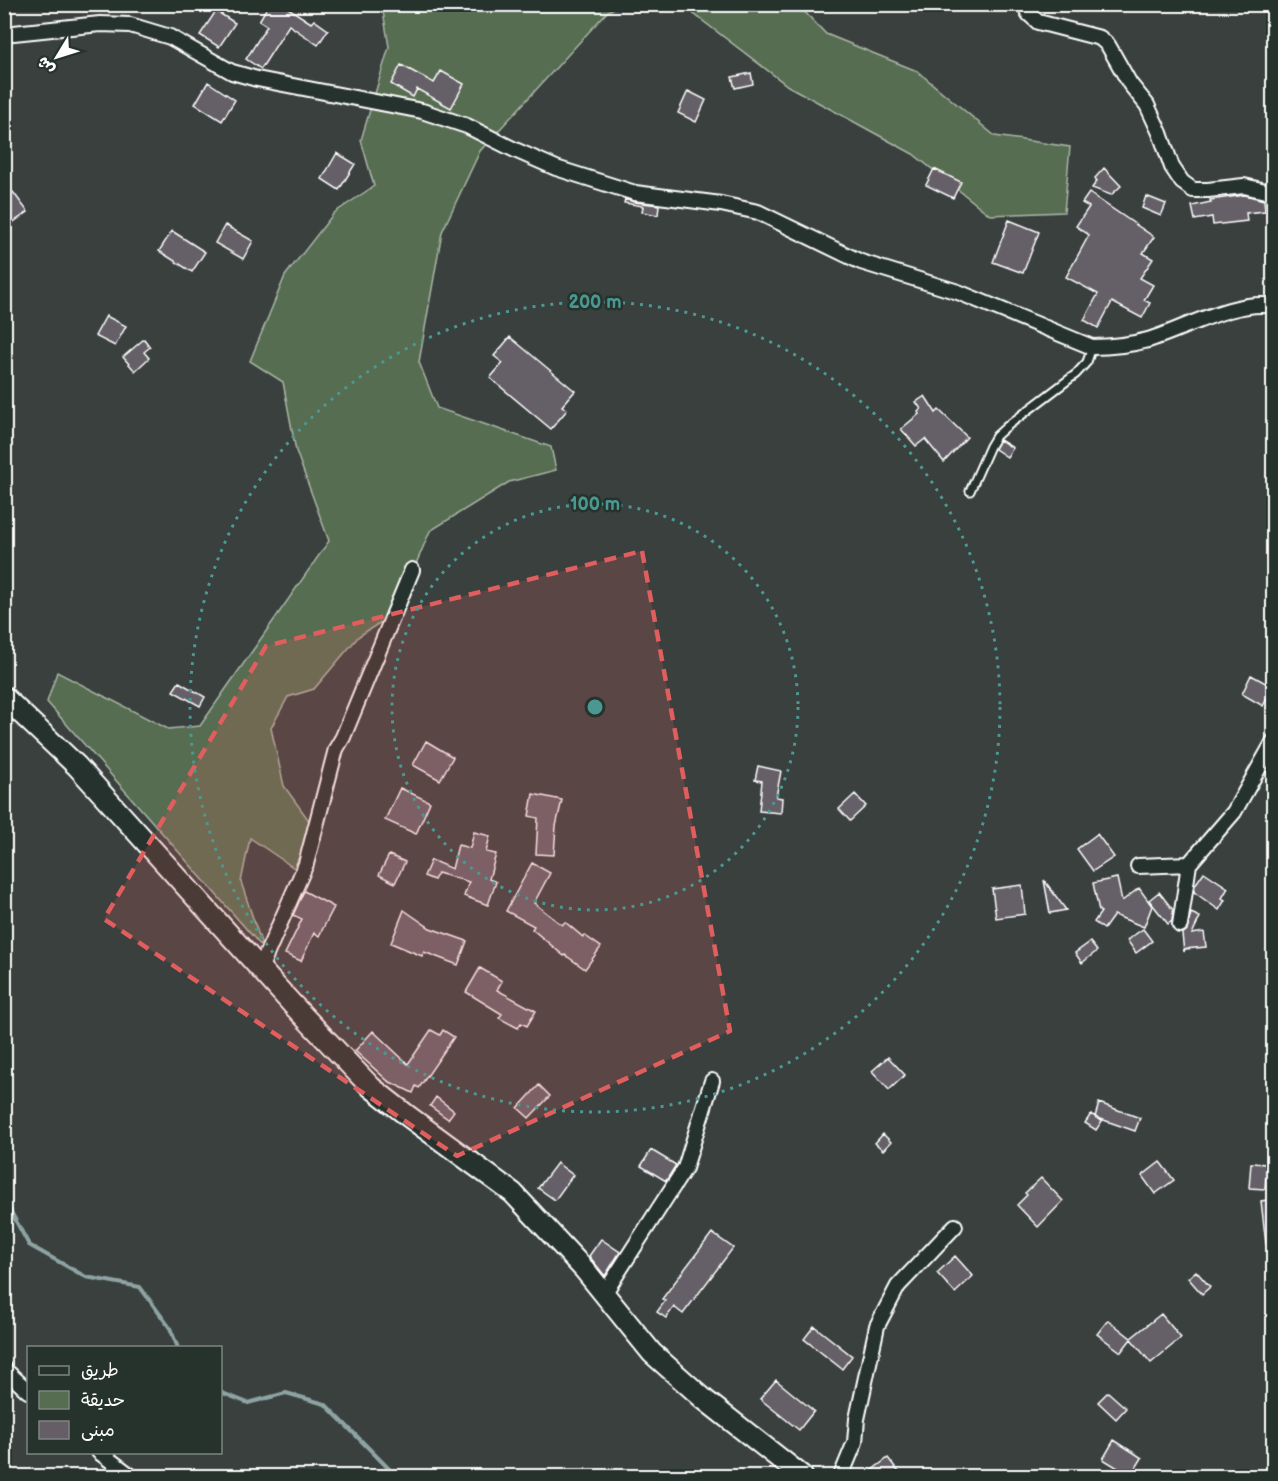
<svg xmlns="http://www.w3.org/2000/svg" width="1278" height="1481" font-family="'Balsamiq Sans','Playpen Sans Arabic',sans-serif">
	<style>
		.green { fill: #576d51; stroke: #abb6a8; stroke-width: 1.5 }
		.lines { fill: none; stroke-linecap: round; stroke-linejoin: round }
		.stream { stroke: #8ea4a3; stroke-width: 4 }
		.building { fill: #655e67; stroke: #fff; stroke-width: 1.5 }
		.lane-casing { stroke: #fff; stroke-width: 11 }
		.street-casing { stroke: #fff; stroke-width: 18 }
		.secondary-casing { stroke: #fff; stroke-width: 24 }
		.lane { stroke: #26332d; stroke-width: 7 }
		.street { stroke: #26332d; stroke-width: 14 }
		.secondary { stroke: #26332d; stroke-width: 20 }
		.marked { fill: #e05e5e; fill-opacity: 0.2; stroke: #e05e5e; stroke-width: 4.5; stroke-dasharray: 12 8; stroke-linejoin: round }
		.ring { fill: none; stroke: #4b9892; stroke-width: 3; stroke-dasharray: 3 6 }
		.centre { fill: #4b9892; stroke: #26332d; stroke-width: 3 }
		.ring-label { font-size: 18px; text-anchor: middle; font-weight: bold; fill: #4b9892; stroke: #26332d; stroke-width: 5; stroke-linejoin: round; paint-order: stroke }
	</style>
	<rect width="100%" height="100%" fill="#39403e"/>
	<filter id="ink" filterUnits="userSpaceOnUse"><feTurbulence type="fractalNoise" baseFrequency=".0167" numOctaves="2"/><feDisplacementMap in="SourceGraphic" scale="12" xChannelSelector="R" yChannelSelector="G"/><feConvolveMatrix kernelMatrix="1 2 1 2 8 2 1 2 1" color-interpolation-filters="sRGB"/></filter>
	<g filter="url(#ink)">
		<!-- green -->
		<path class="green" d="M382,5H619L607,12L480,151L442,232L419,362L437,408L551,447L556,470L509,482L430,531L395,613L359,636L314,689L288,697L271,728L284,786L313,826L294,868L250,838L241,882L263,948L47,702L57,672L168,729L200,726L329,541L296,451L283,382L250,361L285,276L334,213L374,186L361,140L389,47Z
			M682,5H798L826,34L917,71L995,136L1070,147L1064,212L990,215L913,154L788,86Z"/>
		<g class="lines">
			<!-- stream -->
			<path class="stream" d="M4,1199L29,1245L86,1277L140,1287L170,1328L178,1348
				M220,1392L248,1403L286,1393L325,1404L396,1476"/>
		</g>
		<!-- building -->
		<path class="building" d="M269,4H282L311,23L314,20L328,30L318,45L289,25L261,69L246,59L267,26L259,21Z
			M216,11L235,23L219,47L200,35Z
			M401,65L434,83L441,71L464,84L451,108L417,89L413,97L391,84Z
			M751,73L753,84L735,88L732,77Z
			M208,82L235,100L222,121L195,104Z
			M688,91L706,100L696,122L678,113Z
			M337,153L355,164L339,190L322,179Z
			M1104,168L1121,186L1111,195L1092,188L1097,181L1095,178Z
			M934,169L961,182L953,198L926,185Z
			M13,192L28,212L12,223L4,213V198Z
			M1089,193L1154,237L1143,253L1153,259L1140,278L1153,285L1144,300L1150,303L1142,318L1112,302L1098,328L1084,320L1098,294L1066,277L1089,235L1076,226L1089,207L1082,203Z
			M1245,195L1264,200L1265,211L1246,213L1247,221L1213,225L1212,217L1195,220L1192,206L1211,202L1210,200Z
			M1146,196L1166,204L1161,216L1142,208Z
			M625,199L634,202L659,205L658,215L642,212L643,206L624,203Z
			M1009,220L1039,232L1023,273L993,262Z
			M225,225L253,241L243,259L215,243Z
			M172,231L205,252L192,272L159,251Z
			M106,316L126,326L115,346L95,336Z
			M510,337L575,391L562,406L567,410L551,429L490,378L503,363L494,356Z
			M144,339L150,347L144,352L149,358L135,371L123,357Z
			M925,396L936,413L939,410L967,437L944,462L925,439L916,446L901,429L919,414L918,412L921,409L916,402Z
			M1000,440L1013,448L1007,457L995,449Z
			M1251,675L1273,687L1263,706L1242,694Z
			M179,682L205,697L200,706L173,691Z
			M426,741L453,757L440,780L413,765Z
			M758,766L781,771L776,797L782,798L781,813L759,811L762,781L755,780Z
			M400,788L430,802L416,834L385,820Z
			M533,794L562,800L556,826L554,855L536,854L538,818L529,816Z
			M855,794L866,806L850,821L839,809Z
			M474,832L490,836L486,852L496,854L489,879L496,882L488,905L464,896L469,882L438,873L434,880L424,876L431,860L452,869L458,845L470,848Z
			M1097,834L1114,857L1093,871L1077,849Z
			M389,855L405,862L395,883L379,875Z
			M532,863L550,873L534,903L562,925L565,922L583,937L584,935L601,947L585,969L565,955L564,956L532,929L534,926L506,911Z
			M1204,872L1228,888L1222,898L1225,900L1219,910L1194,892L1195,885Z
			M1117,878L1122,901L1139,888L1152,906L1144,927L1114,915L1104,929L1094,922L1101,912L1099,911L1093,883Z
			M1044,880L1066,910L1050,913Z
			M1022,885L1025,914L996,918L992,889Z
			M304,891L334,907L319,936L314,933L301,961L285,954L302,919L293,915Z
			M1159,892L1173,910L1172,921L1168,924L1149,900Z
			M404,910L430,928L467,941L458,965L424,952L422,956L391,943Z
			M1191,913L1200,917L1192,934L1204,932L1206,947L1185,949L1184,952L1182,934L1187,930Z
			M1143,929L1152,941L1136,953L1127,940Z
			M1090,942L1097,951L1082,963L1075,953Z
			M480,968L502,981L497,990L536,1011L527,1026L521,1023L518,1028L499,1018L502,1014L466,992Z
			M431,1030L440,1035L443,1030L454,1037L419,1088L416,1086L413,1093L388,1081L355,1051L373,1031L408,1064Z
			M888,1057L905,1075L889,1090L872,1071Z
			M539,1085L550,1096L529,1118L518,1108Z
			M436,1097L454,1111L448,1119L430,1106Z
			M1099,1103L1140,1118L1135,1131L1095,1117Z
			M1091,1114L1102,1121L1096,1130L1085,1123Z
			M883,1134L891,1142L883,1150L875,1143Z
			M651,1150L676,1165L666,1181L641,1166Z
			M1160,1162L1174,1180L1155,1194L1142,1176Z
			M557,1163L573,1175L555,1200L538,1188Z
			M1251,1163L1267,1164L1265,1189L1249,1188Z
			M1041,1178L1063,1201L1038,1227L1017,1205L1027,1195L1025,1193Z
			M1274,1199V1243L1266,1244L1261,1201Z
			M712,1233L733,1248L683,1314L674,1307L666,1318L657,1312L665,1301L662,1299Z
			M601,1239L620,1252L605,1276L589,1256Z
			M955,1256L973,1276L955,1293L937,1273Z
			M1196,1271L1210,1287L1202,1294L1188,1278Z
			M1161,1314L1181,1338L1151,1363L1131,1339L1121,1352L1097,1334L1108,1320L1131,1338Z
			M814,1326L852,1356L842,1369L804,1339Z
			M776,1380L814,1411L799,1430L760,1399Z
			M1108,1392L1126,1408L1116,1419L1098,1402Z
			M1114,1440L1142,1458L1131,1476L1103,1459Z
			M888,1458L902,1476H864Z"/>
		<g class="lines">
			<!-- lane casing -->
			<g class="lane-casing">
				<path id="lane" d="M970,491L990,446L996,436L1006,427L1076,374L1087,362L1092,347"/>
			</g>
			<!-- street casing -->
			<g class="street-casing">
				<path id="street" d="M1024,4L1029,14L1038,22L1100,38L1108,45L1130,84L1147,105L1160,133L1172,167L1182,182L1193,190H1208L1244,186L1274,193
					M4,34L100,24L130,25L170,37L232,72L257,79L422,111L467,126L515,150L556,168L635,193L721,204L758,212L861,262L958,292L1092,347C1111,347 1129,345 1148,340C1185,329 1234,299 1274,306
					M1138,866L1189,864
					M1180,925L1189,864L1234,812L1274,741
					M260,969L306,864L336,749L343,737L412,570
					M604,1294L685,1168L712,1081
					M4,1369L28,1391
					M99,1452L131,1476
					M841,1476L855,1442L857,1419L877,1326L898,1286L955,1226"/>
			</g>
			<!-- secondary casing -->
			<g class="secondary-casing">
				<path id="secondary" d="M4,697L77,766L292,1004L371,1087L408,1116L513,1193L584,1269L652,1353L705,1400L802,1476"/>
			</g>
			<!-- lane -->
			<use href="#lane" class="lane"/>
			<!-- street -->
			<use href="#street" class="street"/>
			<!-- secondary -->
			<use href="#secondary" class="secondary"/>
		</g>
	</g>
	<!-- marked area -->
	<path class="marked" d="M642,551L730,1031L457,1156L104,919L266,646Z"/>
	<!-- distance rings -->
	<g class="ring">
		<circle cx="595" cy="707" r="203"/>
		<circle cx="595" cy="707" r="405"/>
	</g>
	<circle cx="595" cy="707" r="9" class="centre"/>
	<g class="ring-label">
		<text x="595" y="308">200 m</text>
		<text x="595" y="510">100 m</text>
	</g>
	<!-- margin -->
	<rect width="1278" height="1481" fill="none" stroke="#26332d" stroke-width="24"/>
	<rect x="12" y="12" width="1254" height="1457" fill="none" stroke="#fff" stroke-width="2" filter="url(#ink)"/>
	<!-- legend -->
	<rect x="27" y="1346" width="195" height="108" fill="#26332d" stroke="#7d8581" stroke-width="1.5"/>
	<rect x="39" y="1366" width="30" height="9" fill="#26332d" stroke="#7d8581" stroke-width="1.5"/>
	<text x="81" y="1376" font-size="18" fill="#ffffff">طريق</text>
	<rect x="39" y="1391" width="30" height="18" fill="#576d51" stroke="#7d8581" stroke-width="1.5"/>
	<text x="81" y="1406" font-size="18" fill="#ffffff">حديقة</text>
	<rect x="39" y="1421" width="30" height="18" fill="#655e67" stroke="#7d8581" stroke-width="1.5"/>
	<text x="81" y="1436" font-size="18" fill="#ffffff">مبنى</text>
	<!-- north arrow -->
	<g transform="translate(57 57) rotate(232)" stroke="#26332d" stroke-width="4.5" paint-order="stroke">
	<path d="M0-4.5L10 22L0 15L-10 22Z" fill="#ffffff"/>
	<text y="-9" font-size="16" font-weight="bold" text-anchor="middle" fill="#ffffff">ش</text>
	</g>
</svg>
